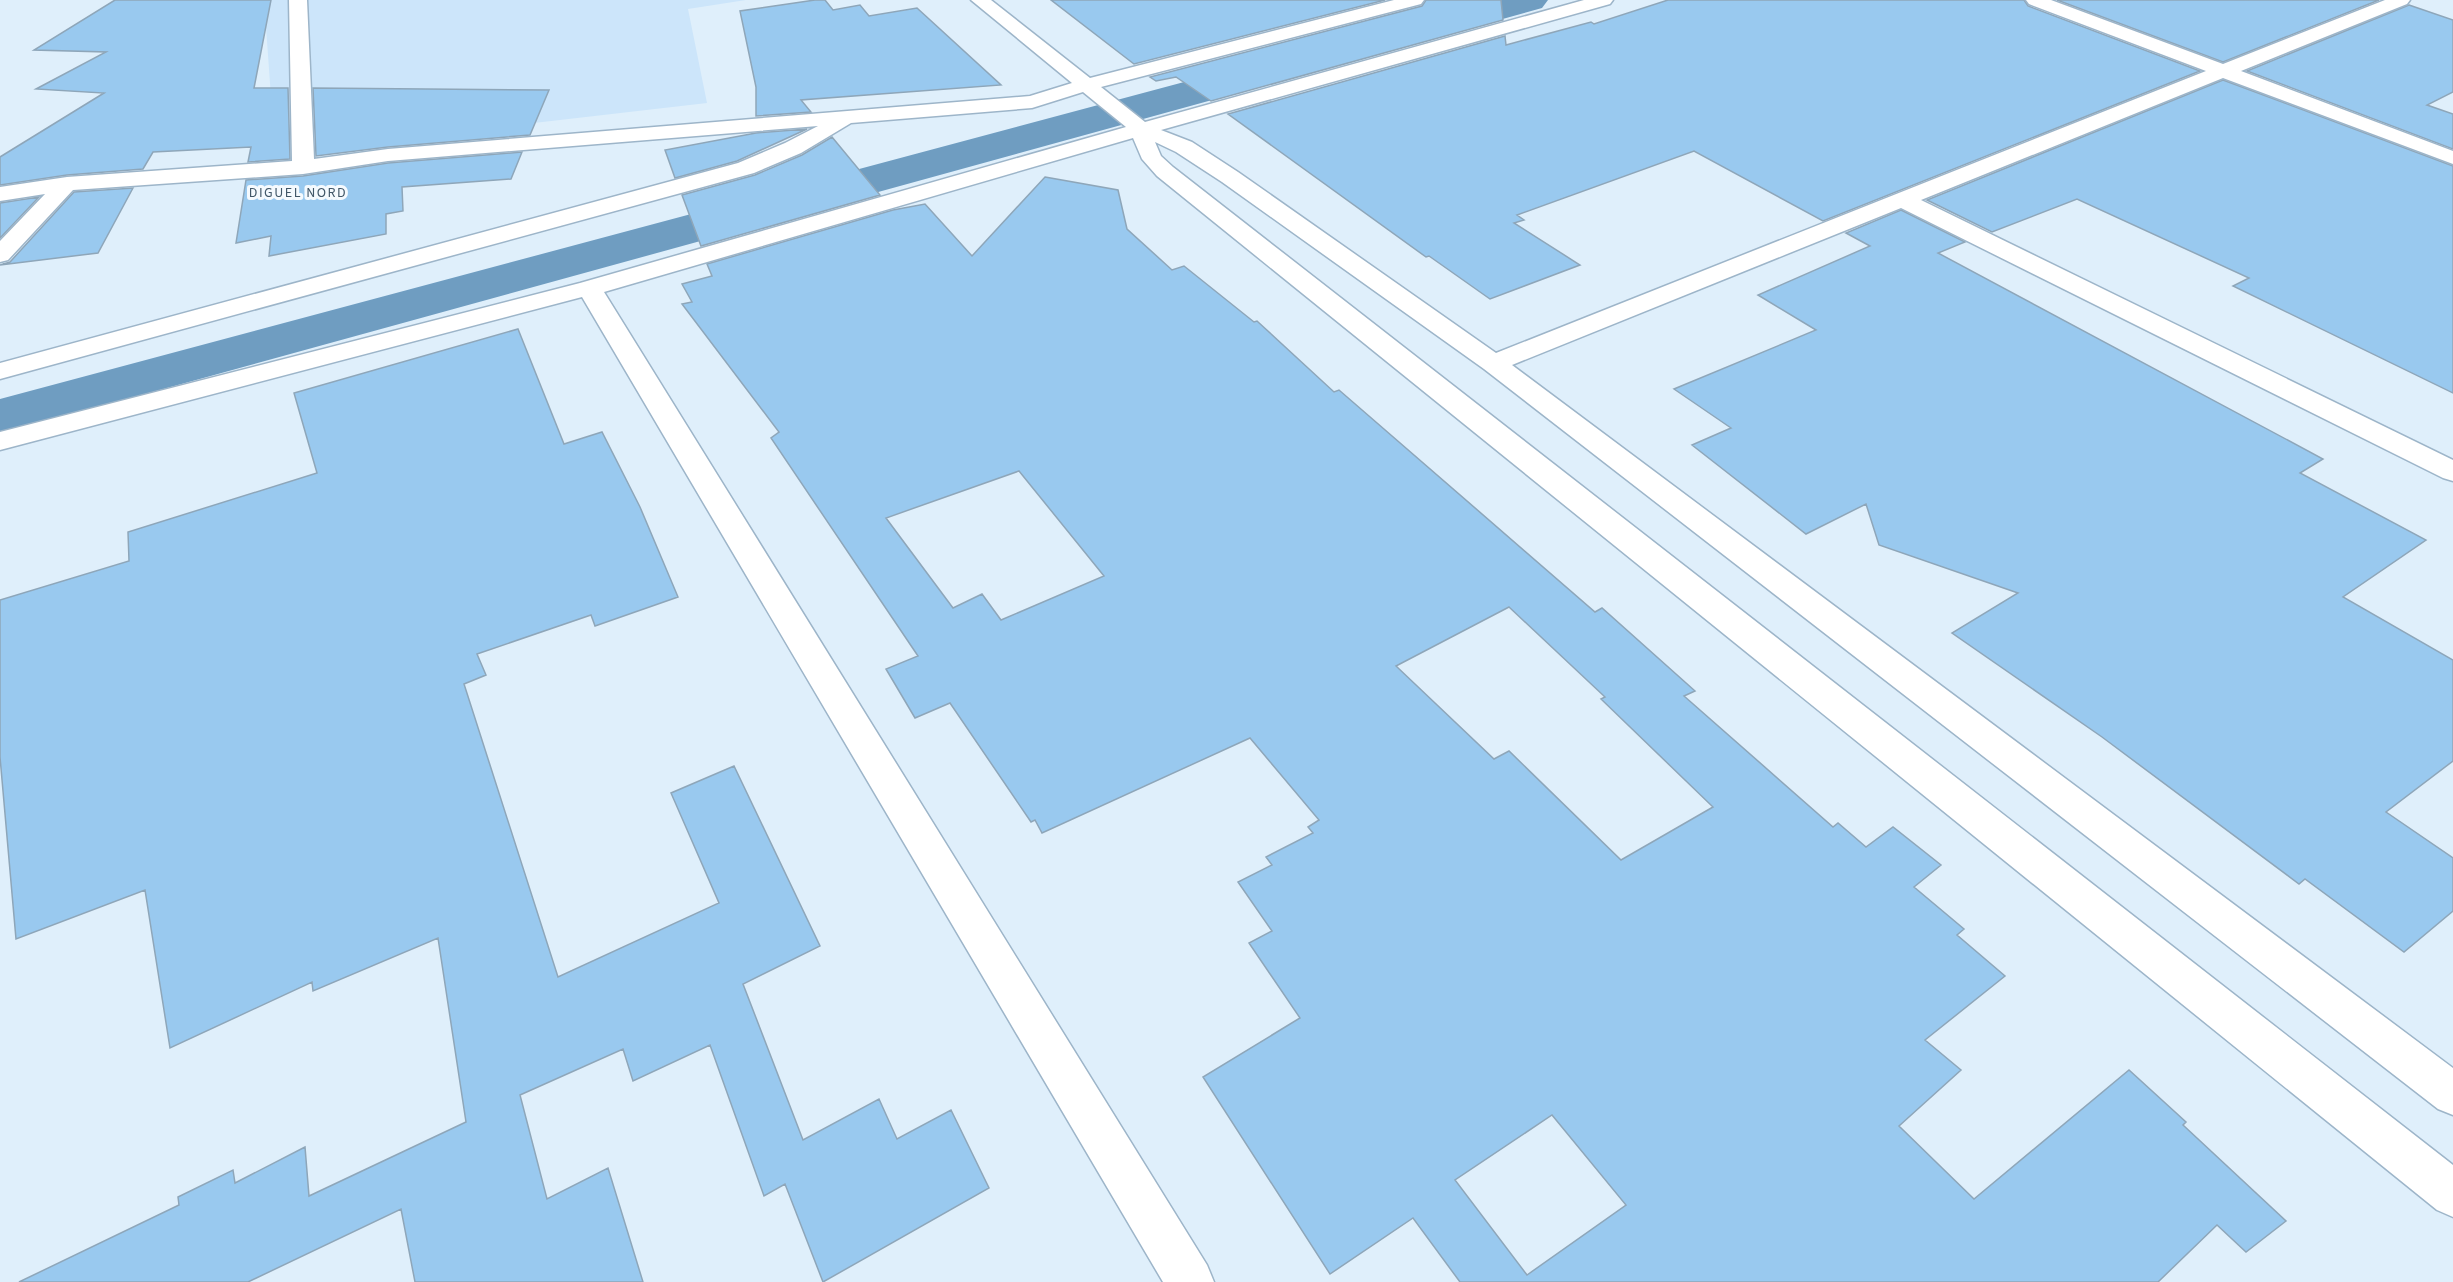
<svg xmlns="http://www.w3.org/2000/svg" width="2453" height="1282" font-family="'Source Sans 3',sans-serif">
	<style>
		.built { fill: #cce5fa }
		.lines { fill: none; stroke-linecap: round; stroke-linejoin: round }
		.canal { fill: #6f9dc1; fill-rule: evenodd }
		.building { fill: #99c9ef; stroke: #8ea6b9; stroke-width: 1.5; fill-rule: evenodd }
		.minor-casing { stroke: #9db5c9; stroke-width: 3 }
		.minor { fill: #fff; fill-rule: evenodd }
		.labels { text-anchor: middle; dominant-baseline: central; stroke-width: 6; stroke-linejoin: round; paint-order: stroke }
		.far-neighbourhood-label { font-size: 14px; letter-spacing: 1.5px; fill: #415768; stroke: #f5fafe }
	</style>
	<rect width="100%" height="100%" fill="#dfeffb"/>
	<!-- built -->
	<path class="built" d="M256,0H746L688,9L707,103L275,153L265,13Z"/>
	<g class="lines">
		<!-- canal -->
		<path class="canal" d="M1487,0H1548L1542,8L1409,45L1395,41L1390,33L1395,25Z
			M1289,54L1303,57L1309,66L1303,75L0,434V399Z"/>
	</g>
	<!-- building -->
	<path class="building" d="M115,0H271L254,88H288L290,159L248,162L251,147L153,152L143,169L67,175L0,185V157L104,93L36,89L106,52L34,50Z
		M815,0H825L833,10L860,5L869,16L917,8L1001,85L801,100L811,112L756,116V87L740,11Z
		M1051,0H1385L1134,64Z
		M1426,0H1501L1503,20L1211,101L1176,77L1156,81L1150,77L1422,6Z
		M1668,0H2024L2028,6L2200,71L1823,221L1694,151L1517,215L1524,220L1514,223L1580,265L1490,299L1429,256L1426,257L1228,114L1505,36L1506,45L1591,22L1594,24Z
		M2057,0H2379L2223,62Z
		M2409,5L2453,20V92L2427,105L2453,114V149L2247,71Z
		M2223,80L2453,166V393L2233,286L2249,278L2077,199L1992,232L1927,200Z
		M313,88L549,90L530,135L388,147L316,156Z
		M807,129L737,161L675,178L665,150L756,133Z
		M832,137L880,195L701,246L682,195L755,175L802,155Z
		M522,152L511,179L402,187L403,211L386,214V234L269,256L271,236L236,243L246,180L303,176L388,163Z
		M1045,177L1118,190L1127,229L1172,270L1184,266L1254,322L1257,321L1334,392L1339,390L1595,612L1602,608L1695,691L1684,696L1833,827L1838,823L1866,847L1893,827L1941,865L1914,887L1964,929L1957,935L2005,976L1925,1040L1961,1070L1899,1126L1974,1199L2129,1070L2186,1122L2183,1125L2286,1221L2246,1252L2217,1225L2158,1282H1460L1413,1218L1330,1274L1203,1077L1300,1018L1249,943L1272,931L1238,882L1272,865L1266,857L1313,833L1308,827L1319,820L1250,738L1042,833L1035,820L1031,822L950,703L915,718L886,669L918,656L771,438L779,432L682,304L692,302L682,284L712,276L707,264L893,210L925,204L972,256ZM1019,471L1104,576L1001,620L982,594L953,608L886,518ZM1509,607L1605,697L1601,699L1713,807L1621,860L1509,751L1494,759L1396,666ZM1552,1115L1626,1205L1527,1275L1455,1180Z
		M133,188L98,253L0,265L10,262L74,192Z
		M39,197L0,238V203Z
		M1901,210L1965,242L1938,253L2323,459L2300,473L2426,540L2343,597L2453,660V761L2386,812L2453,858V911L2404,952L2305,879L2299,884L2102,737L1952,633L2018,593L1879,545L1866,504L1806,534L1692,445L1731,428L1674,389L1816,330L1758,295L1870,246L1846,233Z
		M518,329L564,444L602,432L640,507L678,597L595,626L591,615L477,654L486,675L464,684L558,977L719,903L671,793L734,766L820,946L743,984L803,1140L879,1099L897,1139L951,1110L989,1188L823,1282L785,1184L764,1196L710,1045L633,1081L623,1049L520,1095L547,1199L608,1168L643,1282H415L401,1209L248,1282H19L179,1205L178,1197L233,1170L235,1183L305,1147L309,1196L466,1122L438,938L313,991L312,982L170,1048L145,890L16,939L0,757V600L129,561L128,532L317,473L294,393Z"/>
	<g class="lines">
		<!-- minor casing -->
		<g class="minor-casing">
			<path id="minor" d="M289,0H307L314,159L388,149L1030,96L1072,83L971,0H991L1090,78L1394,0H1424L1421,4L1101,87L1145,122L1584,0H1613L1610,4L1161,130L1192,142L1238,172L1496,353L2206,71L2029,4L2026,0H2051L2223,64L2385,0H2410L2407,4L2241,71L2453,151V164L2223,78L1921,200L2453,460V481L2443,478L1901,208L1512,365L2453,1068V1115L2438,1109L1484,369L1222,182L1176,152L1155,142L1161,156L1173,167L2453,1165V1217L2437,1210L1157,176L1142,159L1133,138L604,292L1207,1265L1214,1282H1163L582,297L0,450V432L580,283L1126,127L1083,92L1032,108L851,123L801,153L754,173L0,379V363L738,163L785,143L818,126L388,161L303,174L73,190L8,260L0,262V241L45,194L0,201V187L67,177L292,161Z"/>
		</g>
		<!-- minor -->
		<use href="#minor" class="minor"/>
	</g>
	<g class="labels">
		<!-- far-neighbourhood labels -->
		<g class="far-neighbourhood-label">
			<text x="298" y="193">DIGUEL NORD</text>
		</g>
	</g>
</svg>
